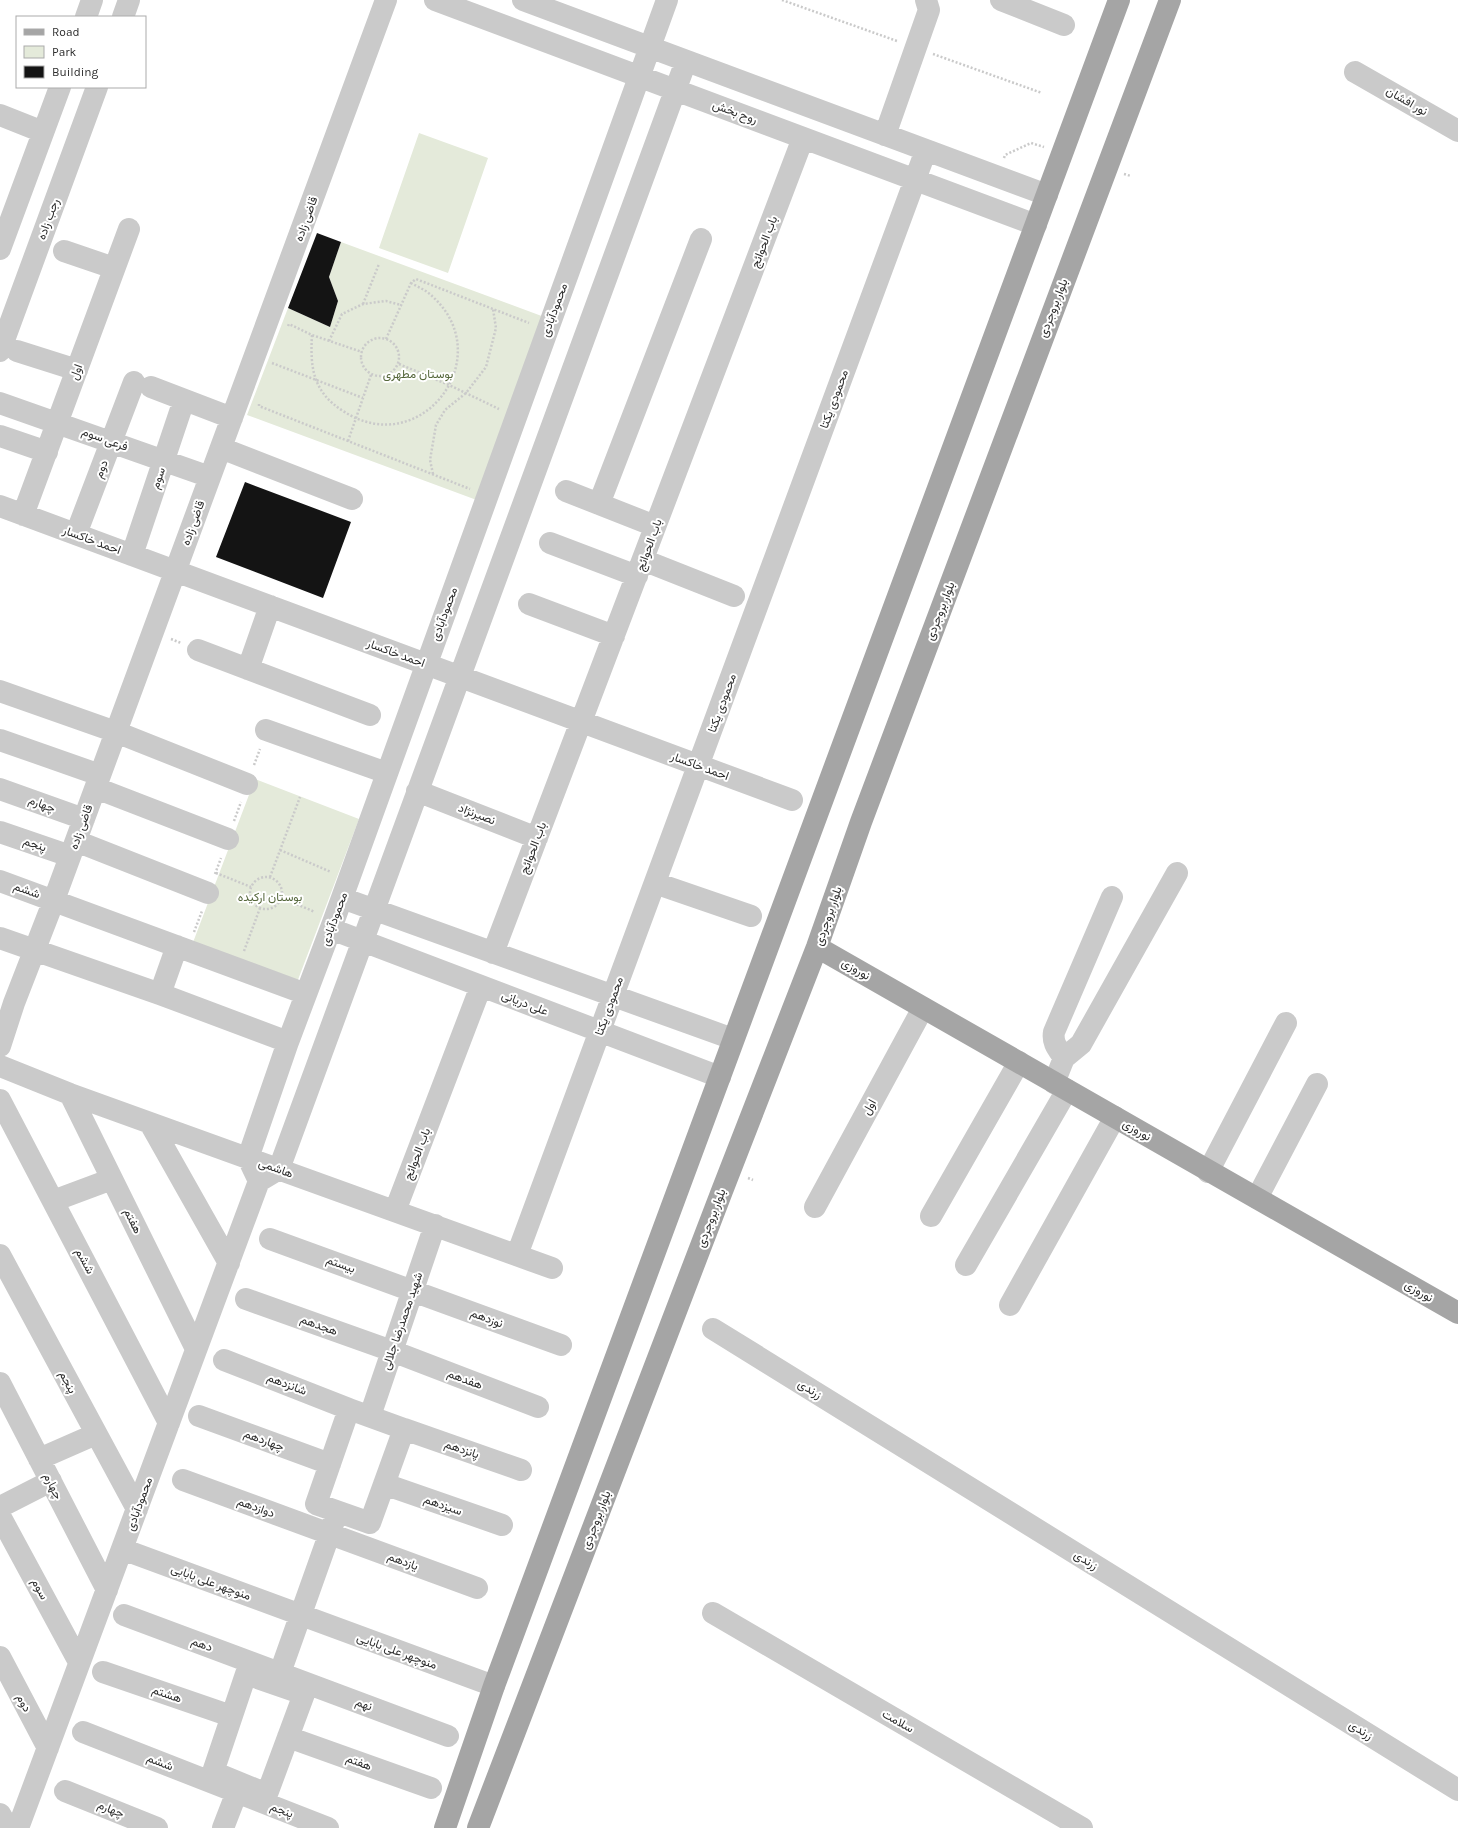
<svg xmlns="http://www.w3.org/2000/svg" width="1458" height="1828" font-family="Karla,Vazirmatn,sans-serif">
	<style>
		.green { fill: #e4eada }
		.building { fill: #141414 }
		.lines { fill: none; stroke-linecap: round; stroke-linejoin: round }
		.path { stroke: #cacaca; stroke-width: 2.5; stroke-dasharray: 2 2; stroke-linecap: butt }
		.minor { stroke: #cacaca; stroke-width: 22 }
		.major { stroke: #a5a5a5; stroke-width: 22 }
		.labels { text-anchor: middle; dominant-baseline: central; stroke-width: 4; stroke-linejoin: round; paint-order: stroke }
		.street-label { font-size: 12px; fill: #2d2d2d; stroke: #fff }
		.park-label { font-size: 12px; fill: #55673b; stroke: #fff }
	</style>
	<rect width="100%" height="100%" fill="#fff"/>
	<!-- green -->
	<path class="green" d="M419,133L488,158L448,273L379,248Z
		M341,242L547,318L482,502L247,415L288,308L330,327L338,301L329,277Z
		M255,779L359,819L296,985L192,945Z"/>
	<!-- building -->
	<path class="building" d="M317,233L341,242L329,277L338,301L330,327L288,308Z
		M245,482L351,522L323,598L216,557Z"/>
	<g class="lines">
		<!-- path -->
		<path class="path" d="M782,0L897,41
			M933,54L1042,93
			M1004,158L1005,155L1031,143L1044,147
			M1124,174L1131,176
			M363,304L379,264
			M288,326L289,324L312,335L362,352
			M312,335C310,368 313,392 343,411C421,462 500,357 432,296C426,290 418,287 411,283
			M361 357a19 19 0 1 1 38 0a19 19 0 1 1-38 0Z
			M386,339L411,283L416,279L529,323
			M329,341L342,314L363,304L386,301L401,305
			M272,363L363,398
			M399,364L449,385L499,409
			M259,404V406L470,489
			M348,441L371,375
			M433,474L430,460L436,425L445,410L466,393L486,367L496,328L493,309
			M171,639L181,643
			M254,765L260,749
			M234,821L241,802
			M280,850L331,872
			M216,873L251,887
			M215,874L221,858
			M250 893a16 16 0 1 1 32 0a16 16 0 1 1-32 0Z
			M270,877L300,797
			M282,898L315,912
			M194,932L202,911
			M244,951L260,908
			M748,1178L753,1180"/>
		<!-- minor -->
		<path class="minor" d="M435,0L1036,225
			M523,0L1047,195
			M1001,0L1064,25
			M86,17L92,0
			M123,17L129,0
			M1355,72L1458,131
			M0,115L43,132
			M885,135L929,10L926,0
			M0,249L60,87
			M64,251L114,268
			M0,351L97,87
			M17,351L77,370
			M151,387L232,418
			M0,403L210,477
			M0,436L47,452
			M221,448L352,499
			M566,491L655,526
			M599,504L701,239
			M0,506L792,800
			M23,515L129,229
			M76,534L134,382
			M550,543L637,576
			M132,555L184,400
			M643,560L734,596
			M529,604L614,636
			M198,650L370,715
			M248,669L270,606
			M0,691L116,732L247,784
			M266,730L387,773
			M0,740L100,775
			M96,788L228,839
			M0,789L84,819
			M417,791L537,838
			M0,832L70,856
			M76,841L208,893
			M0,881L306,994
			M655,883L751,916
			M342,898L733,1039
			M331,929L720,1077
			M0,938L160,994L288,1042
			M493,953L803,138
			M160,994L177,946
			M0,1046L14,1003L54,900L386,0
			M1064,1058C1058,1049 1052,1043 1054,1032L1112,897
			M0,1066L70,1094L552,1268
			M1054,1083L1064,1058L1081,1044L1177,873
			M70,1094L196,1349
			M0,1100L169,1423
			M150,1123L229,1263
			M1208,1172L1286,1023
			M259,1181L248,1158L288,1042L334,920L667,0
			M1257,1198L1317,1084
			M53,1201L112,1179
			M815,1207L923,1008
			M395,1211L481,986
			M931,1216L1019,1062
			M270,1239L561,1345
			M0,1255L137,1509
			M517,1255L926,150
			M966,1265L1067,1090
			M246,1299L392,1351L538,1407
			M1010,1305L1115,1117
			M713,1329L1458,1790
			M224,1360L349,1409
			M0,1383L107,1590
			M349,1409L404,1429L370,1523L316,1504Z
			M199,1416L330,1464
			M370,1416L435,1225
			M404,1429L521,1470
			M39,1459L96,1434
			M183,1480L477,1588
			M384,1484L502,1525
			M0,1507L51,1481
			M0,1516L79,1662
			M122,1549L494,1686
			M713,1613L1082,1828
			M124,1615L448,1736
			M0,1657L48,1748
			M103,1672L231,1716
			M246,1674L304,1694L267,1794L213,1772Z
			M276,1684L334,1521
			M83,1732L328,1828
			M288,1737L431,1788
			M65,1791L157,1828
			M0,1814L8,1828
			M18,1828L259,1181L279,1169L686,61
			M223,1828L240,1784"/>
		<!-- major -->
		<path class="major" d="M817,947L1458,1313
			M445,1828L494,1686L1119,0
			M478,1828L722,1191L817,947L861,822L1170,0"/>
	</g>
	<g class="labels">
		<!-- street labels -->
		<g class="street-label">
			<text transform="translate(1407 101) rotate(30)">نور افشان</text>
			<text transform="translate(735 112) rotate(20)">روح بخش</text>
			<text transform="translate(48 219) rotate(-70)">رجب زاده</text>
			<text transform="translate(306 219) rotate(-70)">قاضی زاده</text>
			<text transform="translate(764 242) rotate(-69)">باب الحوائج</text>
			<text transform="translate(1053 308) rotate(-69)">بلوار بروجردی</text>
			<text transform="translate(554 310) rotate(-70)">محمودآبادی</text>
			<text transform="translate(76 372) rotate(-70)">اول</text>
			<text transform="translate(834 399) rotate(-70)">محمودی یکتا</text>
			<text transform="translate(105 439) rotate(20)">فرعی سوم</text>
			<text transform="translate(101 469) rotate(-69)">دوم</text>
			<text transform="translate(158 478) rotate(-71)">سوم</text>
			<text transform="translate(193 523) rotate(-70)">قاضی زاده</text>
			<text transform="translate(92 540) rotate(20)">احمد خاکسار</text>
			<text transform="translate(649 545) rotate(-70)">باب الحوائج</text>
			<text transform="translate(940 611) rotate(-69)">بلوار بروجردی</text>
			<text transform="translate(444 614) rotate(-70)">محمودآبادی</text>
			<text transform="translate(396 653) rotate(20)">احمد خاکسار</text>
			<text transform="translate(722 703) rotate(-70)">محمودی یکتا</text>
			<text transform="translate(700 766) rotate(20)">احمد خاکسار</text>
			<text transform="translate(42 804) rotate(20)">چهارم</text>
			<text transform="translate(477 814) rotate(21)">نصیرنژاد</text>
			<text transform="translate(81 827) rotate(-70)">قاضی زاده</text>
			<text transform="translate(35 844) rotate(19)">پنجم</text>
			<text transform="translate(533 848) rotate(-69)">باب الحوائج</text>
			<text transform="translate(27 890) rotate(19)">ششم</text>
			<text transform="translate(828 916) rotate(-71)">بلوار بروجردی</text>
			<text transform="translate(334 919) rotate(-70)">محمودآبادی</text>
			<text transform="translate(856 969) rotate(30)">نوروزی</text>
			<text transform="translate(525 1003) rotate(21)">علی دریانی</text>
			<text transform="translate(609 1006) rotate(-70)">محمودی یکتا</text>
			<text transform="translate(869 1107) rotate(-61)">اول</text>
			<text transform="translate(1137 1130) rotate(30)">نوروزی</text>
			<text transform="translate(417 1154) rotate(-69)">باب الحوائج</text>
			<text transform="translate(276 1168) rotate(20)">هاشمی</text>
			<text transform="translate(711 1218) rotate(-69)">بلوار بروجردی</text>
			<text transform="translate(133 1221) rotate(64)">هفتم</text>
			<text transform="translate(85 1261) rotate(62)">ششم</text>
			<text transform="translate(341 1264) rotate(20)">بیستم</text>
			<text transform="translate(1419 1291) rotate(30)">نوروزی</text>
			<text transform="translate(487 1318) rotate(21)">نوزدهم</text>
			<text transform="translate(402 1321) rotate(-71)">شهید محمدرضا جلالی</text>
			<text transform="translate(319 1325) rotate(20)">هجدهم</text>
			<text transform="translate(465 1379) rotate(21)">هفدهم</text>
			<text transform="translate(68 1382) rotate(62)">پنجم</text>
			<text transform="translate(287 1384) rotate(21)">شانزدهم</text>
			<text transform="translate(810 1389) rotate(32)">زرندی</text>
			<text transform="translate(264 1440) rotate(20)">چهاردهم</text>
			<text transform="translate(462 1449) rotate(19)">پانزدهم</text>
			<text transform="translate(53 1486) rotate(63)">چهارم</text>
			<text transform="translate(139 1504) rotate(-70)">محمودآبادی</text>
			<text transform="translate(443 1505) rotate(19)">سیزدهم</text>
			<text transform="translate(256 1507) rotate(20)">دوازدهم</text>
			<text transform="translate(596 1520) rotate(-69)">بلوار بروجردی</text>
			<text transform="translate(1086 1560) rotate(32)">زرندی</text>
			<text transform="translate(403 1561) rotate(20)">یازدهم</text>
			<text transform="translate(211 1582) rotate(20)">منوچهر علی بابابی</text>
			<text transform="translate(40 1589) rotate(61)">سوم</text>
			<text transform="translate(202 1644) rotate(20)">دهم</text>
			<text transform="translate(397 1651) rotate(20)">منوچهر علی بابایی</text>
			<text transform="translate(167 1694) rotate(19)">هشتم</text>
			<text transform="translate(24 1703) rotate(62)">دوم</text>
			<text transform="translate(364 1704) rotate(21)">نهم</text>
			<text transform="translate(898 1721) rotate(30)">سلامت</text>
			<text transform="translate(1361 1730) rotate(32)">زرندی</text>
			<text transform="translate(160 1762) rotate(21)">ششم</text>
			<text transform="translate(359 1762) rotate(20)">هفتم</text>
			<text transform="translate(111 1809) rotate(22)">چهارم</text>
			<text transform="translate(282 1810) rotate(21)">پنجم</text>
		</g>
		<!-- park labels -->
		<g class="park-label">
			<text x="418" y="374">بوستان مطهری</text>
			<text x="270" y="897">بوستان ارکیده</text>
		</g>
	</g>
	<!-- legend -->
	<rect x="16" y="16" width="130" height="72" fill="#ffffff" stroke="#ababab"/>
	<rect x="24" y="29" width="20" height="6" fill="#a5a5a5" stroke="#ababab"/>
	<text x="52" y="36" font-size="12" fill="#2d2d2d">Road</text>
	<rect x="24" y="46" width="20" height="12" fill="#e4eada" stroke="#ababab"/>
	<text x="52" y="56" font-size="12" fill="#2d2d2d">Park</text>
	<rect x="24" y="66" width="20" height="12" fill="#141414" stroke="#ababab"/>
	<text x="52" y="76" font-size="12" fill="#2d2d2d">Building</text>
</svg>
